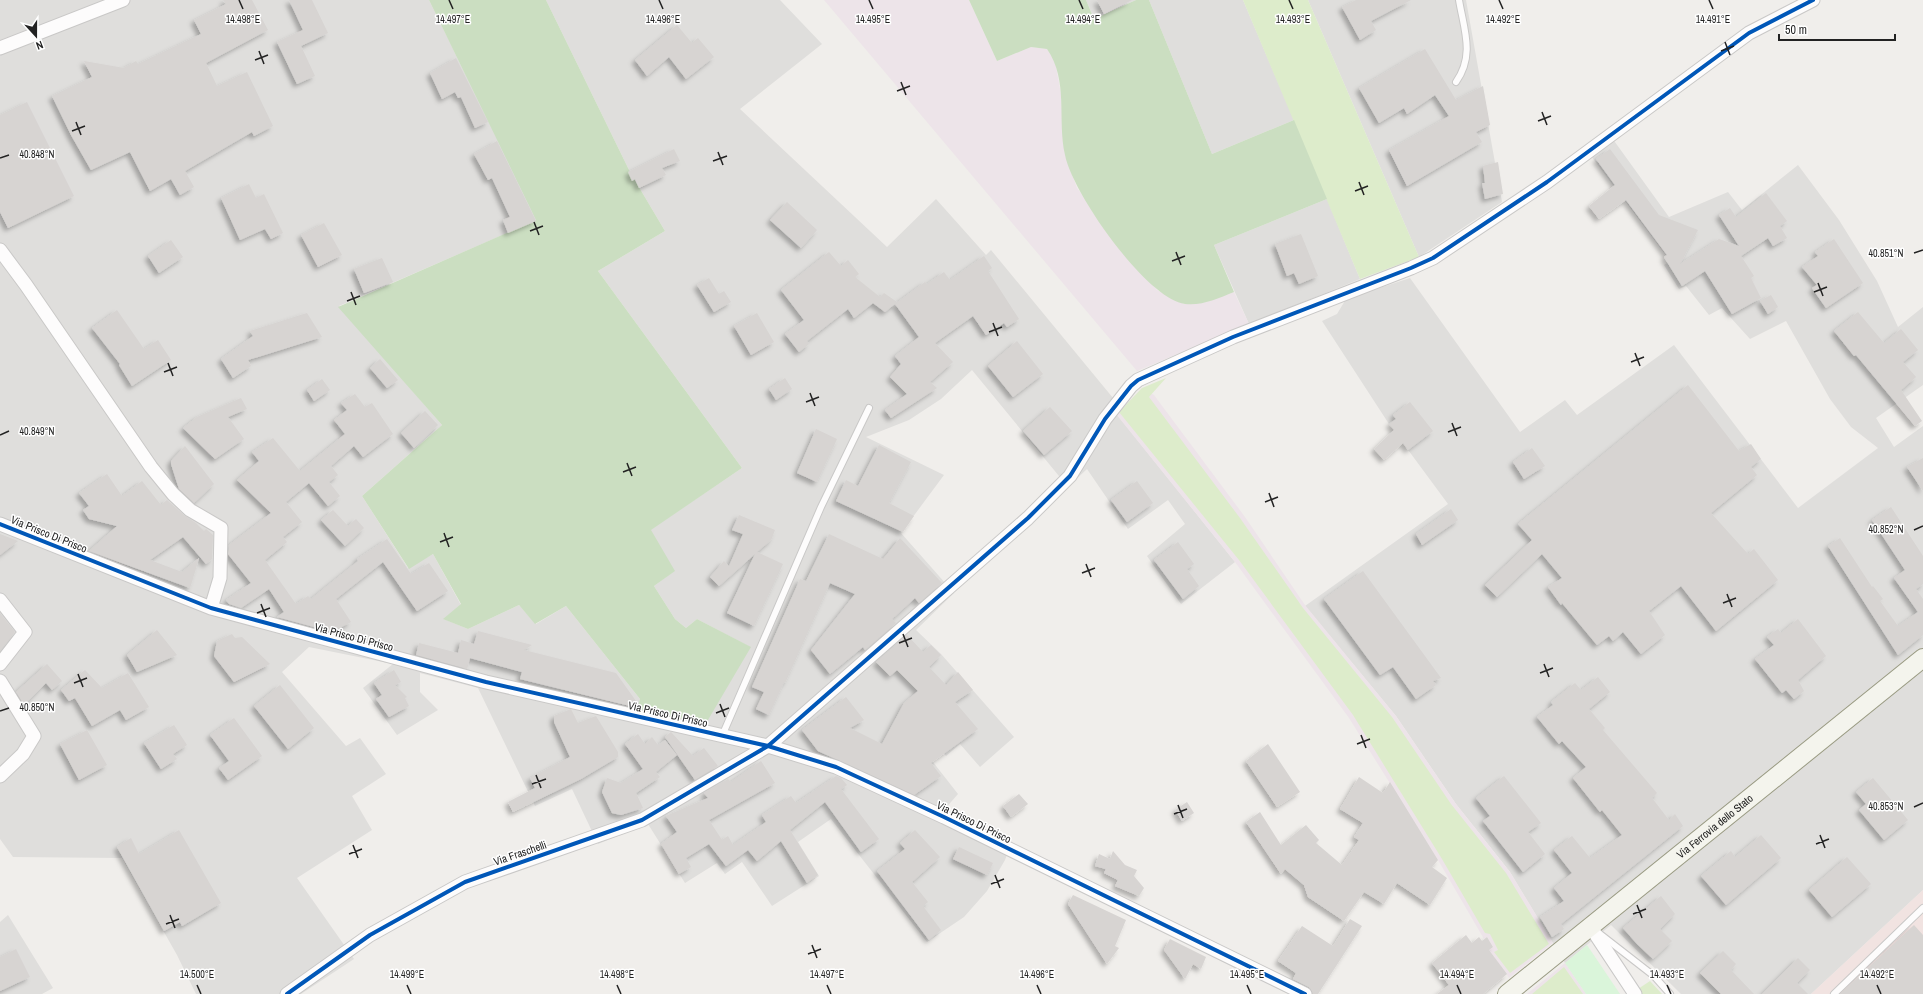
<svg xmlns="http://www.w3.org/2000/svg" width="1923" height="994" font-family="'Archivo Narrow',sans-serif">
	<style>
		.residential { fill: #dfdedc }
		.commercial { fill: #f1e3e1 }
		.industrial { fill: #ede4e9 }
		.grass { fill: #ddeccb }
		.forest { fill: #cbdec1 }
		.park { fill: #daf5da }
		.building { fill: #d7d4d2; filter: url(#shadow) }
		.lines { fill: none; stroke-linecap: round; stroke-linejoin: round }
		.service-casing { stroke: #c9c8c7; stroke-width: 8 }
		.minor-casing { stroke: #c9c8c7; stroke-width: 15 }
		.secondary-casing { stroke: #999a82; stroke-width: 20 }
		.service { stroke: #fdfcfc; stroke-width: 6 }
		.minor { stroke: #fdfcfc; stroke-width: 13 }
		.secondary { stroke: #f4f4ed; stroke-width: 18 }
		.cycleway-casing { stroke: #fff; stroke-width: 6 }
		.cycleway { stroke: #0057b8; stroke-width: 4 }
		.ticks { fill: none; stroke: #222; stroke-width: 1.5 }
		.labels { text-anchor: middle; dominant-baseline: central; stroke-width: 3; stroke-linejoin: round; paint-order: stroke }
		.street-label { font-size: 11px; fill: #222; stroke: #fff }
		.ticks-label { font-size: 10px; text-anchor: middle; fill: #222; stroke: #fff; stroke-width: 3; stroke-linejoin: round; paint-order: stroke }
	</style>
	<defs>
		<filter id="shadow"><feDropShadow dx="-3.5" dy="3.5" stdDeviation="2" flood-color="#0004"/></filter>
	</defs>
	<rect width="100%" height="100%" fill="#f0eeeb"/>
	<!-- residential -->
	<path class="residential" d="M0,0H429L537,220L339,306L442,425L362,496L408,568L433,554L461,605L444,619L468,629L519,605L536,624L566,606L640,699L638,709L750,647L697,619L686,628L675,619L654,586L674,571L650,530L742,468L598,271L665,231L630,172L546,0H780L822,44L740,109L887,247L936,199L986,255L991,250L1113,398L1115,412L1235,562L1181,604L1147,556L1185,524L1168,500L1128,529L1087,469L1068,487L972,370L941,399L909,420L866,437L944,475L901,533L954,593L916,630L941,654L1014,737L980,767L960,744L946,756L933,739L922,748L958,794L944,810L1011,844L1005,860L987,891L964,917L927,942L831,819L798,842L819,876L772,906L742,862L725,874L717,863L685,883L648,824L598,844L572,789L535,806L478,688L420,673V692L438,710L397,735L363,688L393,664L309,647L282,672L346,746L360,738L386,774L352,796L372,830L297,878L354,959L301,994H196L177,955L122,858L13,857L0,839Z
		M1086,0H1136L1094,19Z
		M1149,0H1243L1294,120L1212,154Z
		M1308,0H1466L1502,202L1419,257Z
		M1607,131L1669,217L1728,192L1742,210L1798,165L1839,220L1877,281L1898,327L1923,307V385L1876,418L1894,447L1923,426V890L1811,994H1681L1611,925L1565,963L1510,872L1456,804L1396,716L1305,606L1448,504L1389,424L1322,321L1337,314L1346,299L1410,278L1520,432L1565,400L1577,415L1674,345L1798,508L1878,448L1851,427L1830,399L1786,321L1750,339L1722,308L1709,315L1686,286L1679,289L1664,265L1670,261L1585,148Z
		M1327,199L1360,279L1249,324L1214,245Z
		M8,915L53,988L42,994H0V922Z"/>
	<!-- commercial -->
	<path class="commercial" d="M1923,890V994H1811Z"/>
	<!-- industrial -->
	<path class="industrial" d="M824,0H969L997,61L1031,47L1047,49L1055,61L1061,94L1065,155L1077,188L1157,290L1184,304L1206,302L1234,292L1249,324L1137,371Z
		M1142,388L1154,395L1245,517L1305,605L1396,716L1456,804L1510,872L1553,943L1509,978L1489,950L1493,947L1487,937L1484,939L1438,860L1349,718L1235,562L1116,414Z
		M1565,963L1586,994H1527Z"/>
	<!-- grass -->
	<path class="grass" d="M1243,0H1308L1419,257L1360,279Z
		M1166,378L1149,397L1240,518L1303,608L1392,717L1451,804L1506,873L1549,944L1510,973L1494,952L1498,950L1490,934L1485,933L1442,859L1353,715L1239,560L1119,412L1142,388Z
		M1564,967L1583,994H1532Z
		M1650,981L1662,994H1642L1638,989Z"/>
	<!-- forest -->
	<path class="forest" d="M429,0H546L630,172L665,231L598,271L742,468L651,530L675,571L654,586L675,619L686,628L697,619L751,647L705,725L637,709L640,699L566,606L535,624L519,605L468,629L443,619L461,604L433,554L409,569L362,496L442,425L338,307L536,220Z
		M969,0H1086L1094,19L1136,0H1149L1212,154L1294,120L1327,199L1214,245L1234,292C1219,298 1202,306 1185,304C1146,299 1072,192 1065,155C1057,119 1069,81 1047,49L1031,47L997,61Z"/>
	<!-- park -->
	<path class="park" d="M1587,945L1620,994H1586L1565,963Z"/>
	<!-- building -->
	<path class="building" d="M223,0H252L268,30L206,63L217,86L247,72L273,126L254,136L252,132L185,171L194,187L180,195L171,179L150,191L130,152L91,170L71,135L52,96L92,77L84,61L124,68L136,61L138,64L201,34L194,20L226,4Z
		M289,0H312L328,33L301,46L315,76L297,84L277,42L303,30Z
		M1097,0H1132L1104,14Z
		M1356,0H1411L1371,21L1376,30L1360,40L1342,7Z
		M677,25L692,43L698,38L714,57L686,79L669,57L647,76L635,60Z
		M1425,49L1456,100L1483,86L1490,125L1476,132L1482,142L1407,186L1389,150L1449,116L1435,95L1407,114L1404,108L1379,123L1359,88Z
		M456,58L488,122L475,128L461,97L458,98L455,92L442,99L430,73Z
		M27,102L74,196L8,228L0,212V115Z
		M497,141L536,221L508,233L503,220L510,217L492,178L488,180L474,154Z
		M674,149L680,161L662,168L666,175L639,188L635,179L632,181L628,172Z
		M1610,149L1659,215L1698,230L1680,264L1719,239L1739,246L1719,215L1730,208L1736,217L1766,193L1787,221L1780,226L1787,238L1773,246L1768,238L1741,256L1754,276L1751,278L1761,298L1732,314L1705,271L1682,286L1664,257L1667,255L1626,200L1599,219L1589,206L1615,185L1596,159Z
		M1498,162L1503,194L1485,199L1482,183H1485L1483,166Z
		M249,184L256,198L264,194L283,233L271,239L265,229L240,240L221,198Z
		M787,202L817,230L801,248L770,220Z
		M324,223L342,255L318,267L301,235Z
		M1301,234L1318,276L1299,284L1294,273L1287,276L1275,244Z
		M1834,239L1863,283L1826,308L1812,288L1817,285L1802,267L1818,256L1815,252Z
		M171,240L183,257L159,273L148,256Z
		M829,252L841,266L848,260L859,274L855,277L880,297L884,293L897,302L885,312L873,303L854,318L848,309L807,341L809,344L799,352L785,334L804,320L781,290Z
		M984,256L992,268L988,271L1019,319L1007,327L1004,323L986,335L973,316L935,343L953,362L930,382L937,388L891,418L885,410L907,394L890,377L901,364L895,356L919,337L895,304L925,282L927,284L944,272L950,280Z
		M382,258L393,282L364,293L354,269Z
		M709,278L719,294L724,291L731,302L714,312L697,285Z
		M1771,295L1778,307L1768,314L1760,301Z
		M117,310L144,349L158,340L171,360L132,386L119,365L120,364L92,328Z
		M1858,312L1884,343L1901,329L1918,350L1903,362L1916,377L1901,390L1922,421L1915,426L1856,355L1854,356L1834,331Z
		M307,313L322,337L248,360L251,366L233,378L221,359L253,336L250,331Z
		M757,313L774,342L751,355L734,326Z
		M1017,341L1043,374L1013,397L988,366Z
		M380,359L398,380L387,388L370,368Z
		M785,378L792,389L776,400L769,389Z
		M322,379L330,390L314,401L307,390Z
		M1688,385L1739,451L1751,444L1761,459L1751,467L1757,475L1711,513L1748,554L1754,549L1778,580L1716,631L1681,586L1649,611L1665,635L1641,654L1623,632L1613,641L1609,636L1597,645L1562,603L1561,605L1548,587L1562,578L1542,554L1497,597L1485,585L1532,540L1518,524Z
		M355,394L365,407L372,403L393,434L363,457L354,446L331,466L338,475L329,482L340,496L328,506L309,483L286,502L302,522L283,537L287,542L265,560L296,604L308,596L311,599L358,561L357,559L387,539L411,574L429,563L448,591L417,611L383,562L336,599L351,622L332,632L277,617L284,612L269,589L241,608L229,604L226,600L251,583L228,554L229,545L271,513L237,480L259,461L252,452L273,438L300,471L345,434L334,420L347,410L341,403Z
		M241,398L247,409L228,417L244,439L215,459L183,428L197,417Z
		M1410,402L1433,431L1408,450L1403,443L1384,460L1374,449L1394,430L1389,424L1396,419L1393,415Z
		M1050,407L1072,431L1044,455L1023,431Z
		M425,411L438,425L414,448L401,433Z
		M816,429L837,439L817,482L797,473Z
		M879,445L911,462L889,503L914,516L903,532L836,501L846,480L858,486Z
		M185,446L214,484L194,503L179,489L171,464V461Z
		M1532,448L1545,466L1524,479L1513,462Z
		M1923,458V491L1907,467Z
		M107,474L122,496L142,481L161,505L167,500L185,516L196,523L204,531L206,529L213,535L212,559L206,564L183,537L150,560L182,572L199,558L190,588L89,551L117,526L89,519L83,510L89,506L79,493Z
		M1137,481L1153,503L1127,522L1111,500Z
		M1891,507L1923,556V584L1916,589L1923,599V635L1898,655L1828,546L1840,538L1872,587L1873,586L1883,599L1880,601L1898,626L1918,612L1894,578L1905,570L1872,520Z
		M1451,509L1458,520L1422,545L1416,534Z
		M333,510L348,526L356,519L364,528L345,546L321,520Z
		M739,515L775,530L771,540L757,552L783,564L754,626L727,613L755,554L719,586L710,577L724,561L729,566L743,534L732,530Z
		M0,534L18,541L0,555Z
		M829,534L883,559L900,538L942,583L919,603L915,598L892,619L896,623L865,650L863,647L830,674L811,650L855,594L830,583L785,683L784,682L769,715L756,709L764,692L752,687L800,579L806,581Z
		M1178,542L1194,564L1187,569L1199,586L1183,599L1154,560Z
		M1363,571L1441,678L1433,681L1436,685L1416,699L1393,667L1380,675L1324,599Z
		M0,613L15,632L0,651Z
		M1798,619L1826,656L1798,680L1804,691L1794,699L1786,690L1782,693L1755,659L1774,645L1767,637L1778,629L1781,633Z
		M157,630L177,655L137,672L127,655Z
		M478,631L532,645L524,650L616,673L636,701L634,707L520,679L522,672L470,658L467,669L416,655L419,643L458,653L461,640L474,644Z
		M232,634L235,638L242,637L270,664L234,682L214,656L217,641Z
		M907,635L923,652L931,645L941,655L929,667L946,685L958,672L973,690L955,702L978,729L931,763L941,776L914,795L818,751L802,730L846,697L864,720L850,728L882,744L904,703L918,691L897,670L890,676L876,662Z
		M47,664L62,681L52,690L46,683L24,705L16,692Z
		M85,670L102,688L128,673L149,707L126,720L120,710L92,726L75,698L69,701L61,690Z
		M394,670L401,682L395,685L407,697L405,698L409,706L389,717L376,699L382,695L374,683Z
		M1598,677L1610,692L1589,709L1605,728L1603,730L1657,793L1652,798L1669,820L1675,814L1683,826L1561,924L1564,929L1552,937L1540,917L1564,901L1554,888L1572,873L1554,850L1572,836L1590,858L1622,835L1602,810L1600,812L1573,778L1586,767L1562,741L1559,744L1537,717L1553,705L1551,702L1575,683L1581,690Z
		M280,685L314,728L288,749L254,706Z
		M571,709L578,723L596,716L618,752V757L581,779L513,812L508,802L535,788L530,778L570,757L554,722V716Z
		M234,718L262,756L228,780L219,768L229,761L210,735Z
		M174,725L187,745L173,754L177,759L161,769L144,743Z
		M87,730L107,765L79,780L60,744Z
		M671,732L693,756L704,748L718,766L695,780L665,737Z
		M638,734L645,744L652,737L658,745L665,740L677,755L656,772L660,777L636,793L643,808L621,815L612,813L602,792L607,778L621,783L643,769L625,744Z
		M1268,744L1300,792L1277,807L1246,761Z
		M761,761L775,783L709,820L722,840L728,836L733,845L766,822L762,815L791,796L796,803L836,776L841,778L847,785L841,789L879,839L861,852L825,802L790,830L818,875L807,883L781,841L757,861L748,850L726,866L709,844L686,858L691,867L679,874L661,844L677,832L666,816L708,798L704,793L728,779L731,782Z
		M1504,776L1541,823L1528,832L1545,854L1523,872L1483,821L1490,816L1476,798Z
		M1359,777L1383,793L1390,782L1438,860L1432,867L1447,878L1430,905L1397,883L1384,904L1364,892L1344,921L1308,897L1304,885L1285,869L1281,874L1246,822L1260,812L1281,845L1306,825L1319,840L1316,843L1342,865L1359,840L1354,837L1363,823L1340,809Z
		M1873,778L1908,820L1884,840L1859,810L1866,804L1856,792Z
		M1019,794L1028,804L1011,817L1003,806Z
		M1187,802L1194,813L1182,821L1175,810Z
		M179,830L221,903L182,926L180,922L164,931L117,847L131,838L139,854Z
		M915,830L940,857L912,882L928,902L923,906L941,930L929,940L877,871L905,849L900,843Z
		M1761,835L1781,858L1726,905L1701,876L1731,851L1735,857Z
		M959,847L993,863L987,875L953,859Z
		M1113,851L1125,865L1137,870L1134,876L1144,888L1139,896L1115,886L1118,880L1104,873L1106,869L1095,866L1099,854L1110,859Z
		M1847,857L1871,884L1832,917L1809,890Z
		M1073,895L1126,920L1115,946L1119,948L1107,964L1068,904Z
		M1661,896L1675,914L1660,929L1672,941L1653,959L1637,944L1623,928Z
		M1350,919L1362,926L1318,994H1313L1309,987L1293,979L1296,973L1278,961L1302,926L1333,946Z
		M1914,925L1923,935V994H1840Z
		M1466,935L1472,943L1479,937L1482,941L1487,937L1493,947L1489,950L1507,974L1483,994H1437L1449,985L1432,963Z
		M1170,939L1206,957L1201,969L1193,964L1185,979L1164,950Z
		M16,949L30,977L0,991V957Z
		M1723,951L1736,964L1731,970L1754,994H1721L1700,973Z
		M1798,958L1810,970L1797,983L1808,994H1762Z"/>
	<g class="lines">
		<!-- service casing -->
		<g class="service-casing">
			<path id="service" d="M1456,82C1475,55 1464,30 1459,0
				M722,736L821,507L869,408
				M1600,934L1654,976L1670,994
				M1834,994L1923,908"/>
		</g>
		<!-- minor casing -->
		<g class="minor-casing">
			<path id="minor" d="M0,48L123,0
				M0,250L26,285L151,467L173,494L190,510L221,528L220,578L211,608
				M0,524L211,608L486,682L768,746L836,767L944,817L1305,994
				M0,600L25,632L0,664
				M0,681L34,736L23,754L0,776
				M1590,926L1635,994
				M287,994L370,935L465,882L642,820L768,746L1028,518L1070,476L1105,419L1131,386L1138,380L1233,337L1411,268L1433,258L1547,182L1749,33L1813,0"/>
		</g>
		<!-- secondary casing -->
		<g class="secondary-casing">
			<g id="secondary">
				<path id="s1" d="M1507,994L1923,658"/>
			</g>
		</g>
		<!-- service -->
		<use href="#service" class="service"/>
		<!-- minor -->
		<use href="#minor" class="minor"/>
		<!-- secondary -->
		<use href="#secondary" class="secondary"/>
		<!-- cycleway casing -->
		<g class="cycleway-casing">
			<path id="cycleway" d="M0,524L211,608L486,682L768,746L836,767L944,817L1305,994
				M287,994L370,935L465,882L642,820L768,746L1028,518L1070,476L1105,419L1131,386L1138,380L1233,337L1411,268L1433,258L1547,182L1749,33L1813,0"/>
		</g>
		<!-- cycleway -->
		<use href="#cycleway" class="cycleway"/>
	</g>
	<!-- ticks -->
	<path class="ticks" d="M239,0L243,9M449,0L453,9M659,0L663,9M869,0L873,9M1079,0L1083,9M1289,0L1293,9M1499,0L1503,9M1709,0L1713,9M1725,42L1730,55M259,51L264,64M1721,51L1734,46M255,60L268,55M901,82L906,95M897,91L910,86M1542,112L1547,125M1538,121L1551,116M76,122L81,135M72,131L85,126M718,152L723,165M0,158L9,155M713,161L727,156M1359,182L1364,195M1355,191L1368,186M534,222L539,235M530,231L543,226M1176,252L1181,265M1914,253L1923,250M1172,261L1185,256M1818,283L1823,296M351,292L356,305M1814,292L1827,287M347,301L360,296M993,323L998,336M989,332L1002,327M1635,353L1640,366M1631,362L1644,357M168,363L173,376M164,372L177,367M810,393L815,406M806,402L819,397M1452,423L1457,436M1448,432L1461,427M0,435L9,431M627,463L632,476M623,472L636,467M1269,493L1274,507M1265,502L1278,497M1914,530L1923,526M444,533L449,547M440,542L453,537M1086,564L1091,577M1082,573L1095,568M1727,594L1732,607M1723,603L1736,598M261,604L266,617M257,613L270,608M903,634L908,647M899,643L912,638M1544,664L1549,677M1540,673L1553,668M78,674L83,687M74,683L87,678M720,704L725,717M0,711L9,708M716,713L729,708M1361,735L1366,748M1357,744L1370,739M536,775L541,788M532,784L546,779M1178,805L1183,818M1914,807L1923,803M1174,814L1187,809M1820,835L1825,848M1816,844L1829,839M353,845L358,858M349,854L362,849M995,875L1000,888M991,884L1004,879M1637,905L1642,918M1633,914L1646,909M170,915L175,928M166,924L179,919M812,945L817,958M808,954L821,949M197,985L201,994M407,985L411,994M617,985L621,994M827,985L831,994M1037,985L1041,994M1247,985L1251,994M1457,985L1461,994M1667,985L1671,994M1877,985L1881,994"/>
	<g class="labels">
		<!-- street labels -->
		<g class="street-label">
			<text transform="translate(49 534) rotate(22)">Via Prisco Di Prisco</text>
			<text transform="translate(354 637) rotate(15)">Via Prisco Di Prisco</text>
			<text transform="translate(668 714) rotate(13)">Via Prisco Di Prisco</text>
			<text transform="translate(974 822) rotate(26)">Via Prisco Di Prisco</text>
			<text stroke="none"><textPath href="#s1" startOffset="267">Via Ferrovia dello Stato</textPath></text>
			<text transform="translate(520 853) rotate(-19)">Via Fraschelli</text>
		</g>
	</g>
	<g class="ticks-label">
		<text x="663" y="23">14.496°E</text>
		<text x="1083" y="23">14.494°E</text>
		<text x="1503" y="23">14.492°E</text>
		<text x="243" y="23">14.498°E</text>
		<text x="453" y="23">14.497°E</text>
		<text x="873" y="23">14.495°E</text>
		<text x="1293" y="23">14.493°E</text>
		<text x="1713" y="23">14.491°E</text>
		<text x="37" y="158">40.848°N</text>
		<text x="1886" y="257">40.851°N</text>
		<text x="37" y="435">40.849°N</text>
		<text x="1886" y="533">40.852°N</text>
		<text x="37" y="711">40.850°N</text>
		<text x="1886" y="810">40.853°N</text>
		<text x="197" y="978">14.500°E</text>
		<text x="407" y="978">14.499°E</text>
		<text x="617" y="978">14.498°E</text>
		<text x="827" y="978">14.497°E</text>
		<text x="1037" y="978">14.496°E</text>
		<text x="1247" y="978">14.495°E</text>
		<text x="1457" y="978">14.494°E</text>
		<text x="1667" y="978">14.493°E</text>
		<text x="1877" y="978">14.492°E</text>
	</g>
	<!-- north arrow -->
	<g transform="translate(36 36) rotate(159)" stroke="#ffffff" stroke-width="3" paint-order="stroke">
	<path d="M0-3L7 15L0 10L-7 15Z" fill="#222222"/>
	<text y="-6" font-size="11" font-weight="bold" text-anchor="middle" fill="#222222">N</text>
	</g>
	<!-- scale -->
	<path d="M1779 34v6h116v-6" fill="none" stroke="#222222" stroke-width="2"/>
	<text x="1785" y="34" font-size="12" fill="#222222" stroke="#ffffff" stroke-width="3" paint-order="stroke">50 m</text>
</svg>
